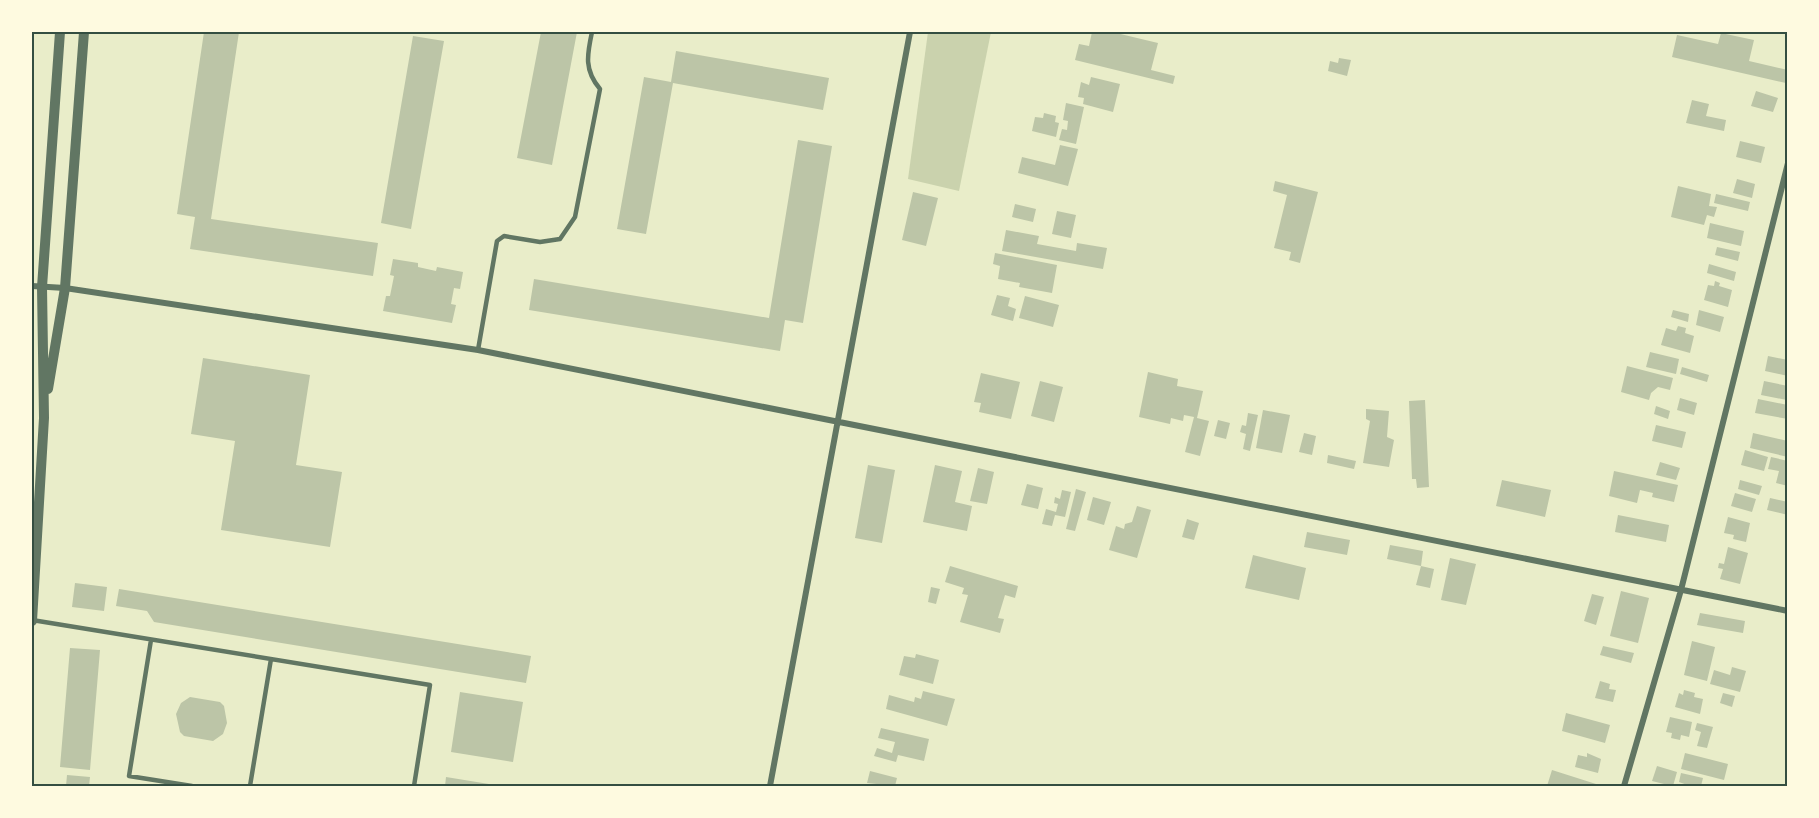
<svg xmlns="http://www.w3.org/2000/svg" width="1819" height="818" font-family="Inter,sans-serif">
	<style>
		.green { fill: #cad2ad }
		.building { fill: #bcc5a7 }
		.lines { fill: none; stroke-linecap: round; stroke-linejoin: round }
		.service { stroke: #617663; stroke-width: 4.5 }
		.minor { stroke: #617663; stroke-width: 6 }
		.tertiary { stroke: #617663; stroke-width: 10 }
		.neatline { fill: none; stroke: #344e41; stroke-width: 2 }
	</style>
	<rect width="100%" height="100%" fill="#e9edc9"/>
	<!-- green -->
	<path class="green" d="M928,32H991L959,191L908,179Z"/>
	<!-- building -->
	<path class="building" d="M204,32H239L211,219L378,243L373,276L190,249L195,217L177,214Z
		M541,32H577L552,165L517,158Z
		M1092,32H1112L1158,43L1151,70L1175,76L1173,84L1075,60L1079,44L1089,46Z
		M1721,33L1754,40L1749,61L1788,70L1786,83L1672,57L1677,35L1718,44Z
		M413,36L444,41L411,229L381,223Z
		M676,51L829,78L823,110L673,83L646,234L617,229L644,77L671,82Z
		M1339,58L1351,60L1347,76L1328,71L1330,61L1338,63Z
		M1091,77L1120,84L1113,112L1083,104L1084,98L1078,97L1081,82L1089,85Z
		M1756,91L1778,98L1773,112L1751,106Z
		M1692,100L1709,104L1706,116L1726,120L1724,131L1686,123Z
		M1066,103L1084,107L1076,144L1059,140L1062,129L1067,130L1068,121L1063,120Z
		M1044,113L1056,116L1055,122L1059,123L1056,137L1032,131L1035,117L1043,118Z
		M798,140L832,146L803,323L785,320L780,351L529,310L534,279L769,318Z
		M1740,141L1765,147L1761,163L1736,157Z
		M1060,145L1078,149L1068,186L1018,173L1022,157L1055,165Z
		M1737,179L1755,184L1752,198L1733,193Z
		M1275,181L1318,192L1300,263L1289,260L1291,252L1274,248L1287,195L1273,191Z
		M1678,186L1711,194L1709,206L1717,207L1714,217L1707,215L1704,225L1671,217Z
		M913,192L938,198L926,246L902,240Z
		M1716,194L1750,202L1748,211L1714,203Z
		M1015,204L1036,209L1033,222L1012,217Z
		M1057,211L1076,215L1071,238L1052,234Z
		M1710,223L1744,231L1741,246L1707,238Z
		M1006,230L1039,236L1037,244L1076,251L1077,243L1107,248L1103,269L1002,251Z
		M1717,247L1740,252L1738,261L1715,255Z
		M995,253L1057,265L1052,293L1019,287L1020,283L998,279L1000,266L993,264Z
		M393,259L418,263V267L436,271L437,267L463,272L460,289L454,288L451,304L456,305L452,323L383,311L386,296H390L394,276L390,275Z
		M1709,264L1736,272L1734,281L1707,273Z
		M1715,281L1720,283L1719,286L1732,290L1728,307L1704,300L1708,285L1714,286Z
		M997,295L1010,298L1008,306L1016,309L1013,321L991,315Z
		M1025,296L1059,305L1053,327L1019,318Z
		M1673,310L1689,314L1688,322L1671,317Z
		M1699,310L1724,317L1720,332L1696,325Z
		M1678,326L1686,328L1685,333L1694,336L1690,353L1661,345L1666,328L1676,331Z
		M1650,352L1679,359L1676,374L1646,367Z
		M1768,356L1788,360V376L1765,371Z
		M203,358L310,375L296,465L342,472L330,547L221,530L235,441L191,434Z
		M1627,366L1673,378L1670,390L1658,387L1651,393L1649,400L1621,392Z
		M1682,367L1709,375L1707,382L1680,374Z
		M1148,372L1178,379L1177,386L1203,391L1197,418L1209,421L1200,456L1185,452L1194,417L1184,415L1183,421L1171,418L1170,424L1139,417Z
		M981,373L1020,382L1011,419L979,412L981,403L974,402Z
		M1040,381L1063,387L1054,422L1031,416Z
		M1764,381L1788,386L1787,400L1761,395Z
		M1680,398L1697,403L1694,415L1677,410Z
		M1758,399L1788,405V419L1755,413Z
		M1425,400L1429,487L1417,488L1416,479H1412L1409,401Z
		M1656,406L1670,411L1668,419L1654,414Z
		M1366,409L1389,411L1387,437L1394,440L1389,467L1363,463L1370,421L1366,419Z
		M1263,410L1290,415L1282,453L1256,448Z
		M1248,413L1258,415L1250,451L1243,449L1246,434L1240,432L1242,425L1246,426Z
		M1218,420L1230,423L1226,439L1214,436Z
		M1656,425L1686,432L1682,448L1652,441Z
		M1304,433L1316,436L1312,455L1299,452Z
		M1753,433L1788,441V457L1750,448Z
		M1745,450L1768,457L1764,471L1741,465Z
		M1328,455L1356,461L1354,469L1327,463Z
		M1771,457L1788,461V486L1776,483L1779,471L1768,469Z
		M1660,462L1680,468L1676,480L1656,475Z
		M868,465L895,470L882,543L855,538Z
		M935,465L962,471L955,502L972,506L967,531L923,522Z
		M978,468L994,472L987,504L970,501Z
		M1614,471L1678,485L1674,502L1652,497L1653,493L1640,490L1637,503L1609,496Z
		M1502,480L1551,490L1545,517L1496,506Z
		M1740,480L1762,486L1759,495L1738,489Z
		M1027,484L1043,488L1038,509L1021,505Z
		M1076,489L1086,492L1075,531L1066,529Z
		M1062,490L1071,492L1065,517L1055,515L1052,526L1042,524L1046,509L1056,512L1058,504L1054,503L1055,497L1060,499Z
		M1735,493L1756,499L1752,512L1731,506Z
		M1093,497L1111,502L1104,525L1087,520Z
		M1770,498L1788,502V515L1767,510Z
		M1137,506L1151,510L1137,558L1109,550L1116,526L1124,529L1125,524L1132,522Z
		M1618,515L1669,525L1666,542L1615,532Z
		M1728,517L1750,523L1746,542L1733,539L1734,535L1724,533Z
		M1187,519L1199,523L1194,540L1182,537Z
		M1307,532L1350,540L1347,555L1304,547Z
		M1390,545L1423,551L1421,566L1387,559Z
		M1728,547L1748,553L1740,584L1720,579L1723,569L1718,568L1719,563L1724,564Z
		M1253,555L1306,568L1299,600L1245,588Z
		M1450,558L1476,564L1466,605L1441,600Z
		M950,566L1018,586L1015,598L1005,595L998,618L1004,619L1000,633L960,622L968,595L962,594L964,588L945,582Z
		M1421,566L1434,569L1430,588L1416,585Z
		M75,583L107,587L104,611L72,607Z
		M931,587L940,589L936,604L928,602Z
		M119,589L531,656L526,683L154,622L147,611L116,606Z
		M1621,591L1649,598L1638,643L1610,636Z
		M1592,594L1604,597L1596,625L1584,621Z
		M1700,613L1745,621L1743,633L1697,625Z
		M1692,641L1715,647L1707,681L1684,675Z
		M1603,646L1634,653L1631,663L1600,655Z
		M70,648L100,650L90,770L60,767Z
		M916,654L939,660L933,684L899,675L904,656L915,658Z
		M1732,667L1746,671L1740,692L1710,684L1714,670L1730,675Z
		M1600,681L1610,684L1609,689L1616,690L1613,702L1595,698Z
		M1684,690L1695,693L1694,697L1703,699L1700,714L1675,707L1679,693L1683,695Z
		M923,691L955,699L947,726L886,709L889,695L914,702L915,697L921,699Z
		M460,692L523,702L513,762L451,752Z
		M1723,693L1735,696L1732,707L1720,703Z
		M190,697L220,702L224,706L227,723L223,734L213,741L184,736L180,732L176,714L181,703Z
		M1566,713L1610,725L1605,743L1562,731Z
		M1670,717L1692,722L1689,737L1681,735L1680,740L1671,738L1672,733L1666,732Z
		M1697,723L1713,727L1707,748L1697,746L1701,732L1695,730Z
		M881,728L929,739L924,761L898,755L896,762L874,756L877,748L892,753L895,742L878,738Z
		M1587,753L1601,759L1598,773L1575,767L1578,755L1587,757Z
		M1685,753L1728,764L1724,780L1681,769Z
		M1657,766L1677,772L1673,786H1663L1664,784L1652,781Z
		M1552,770L1596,784L1595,786H1547Z
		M870,771L897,778L895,786L867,783Z
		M1681,773L1703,778L1701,786H1690L1679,782Z
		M67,775L90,777L89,786H66Z
		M446,777L495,785V786H445Z"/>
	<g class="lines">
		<!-- service -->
		<path class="service" d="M478,350L497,241L504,236L540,242L560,239L575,217L600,89C584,70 587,55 592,32
			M32,620L430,685L414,786
			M151,640L129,776L192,786
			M250,786L271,659"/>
		<!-- minor -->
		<path class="minor" d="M32,286L65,288L478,350L1788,611
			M770,786L910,32
			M1624,786L1681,590L1788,163"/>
		<!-- tertiary -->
		<path class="tertiary" d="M48,389L65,288L84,32
			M32,621L44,418L42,287L60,32"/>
	</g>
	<!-- border -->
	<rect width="1819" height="818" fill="none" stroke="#fefae0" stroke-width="66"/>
	<rect x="33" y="33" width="1753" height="752" class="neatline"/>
</svg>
